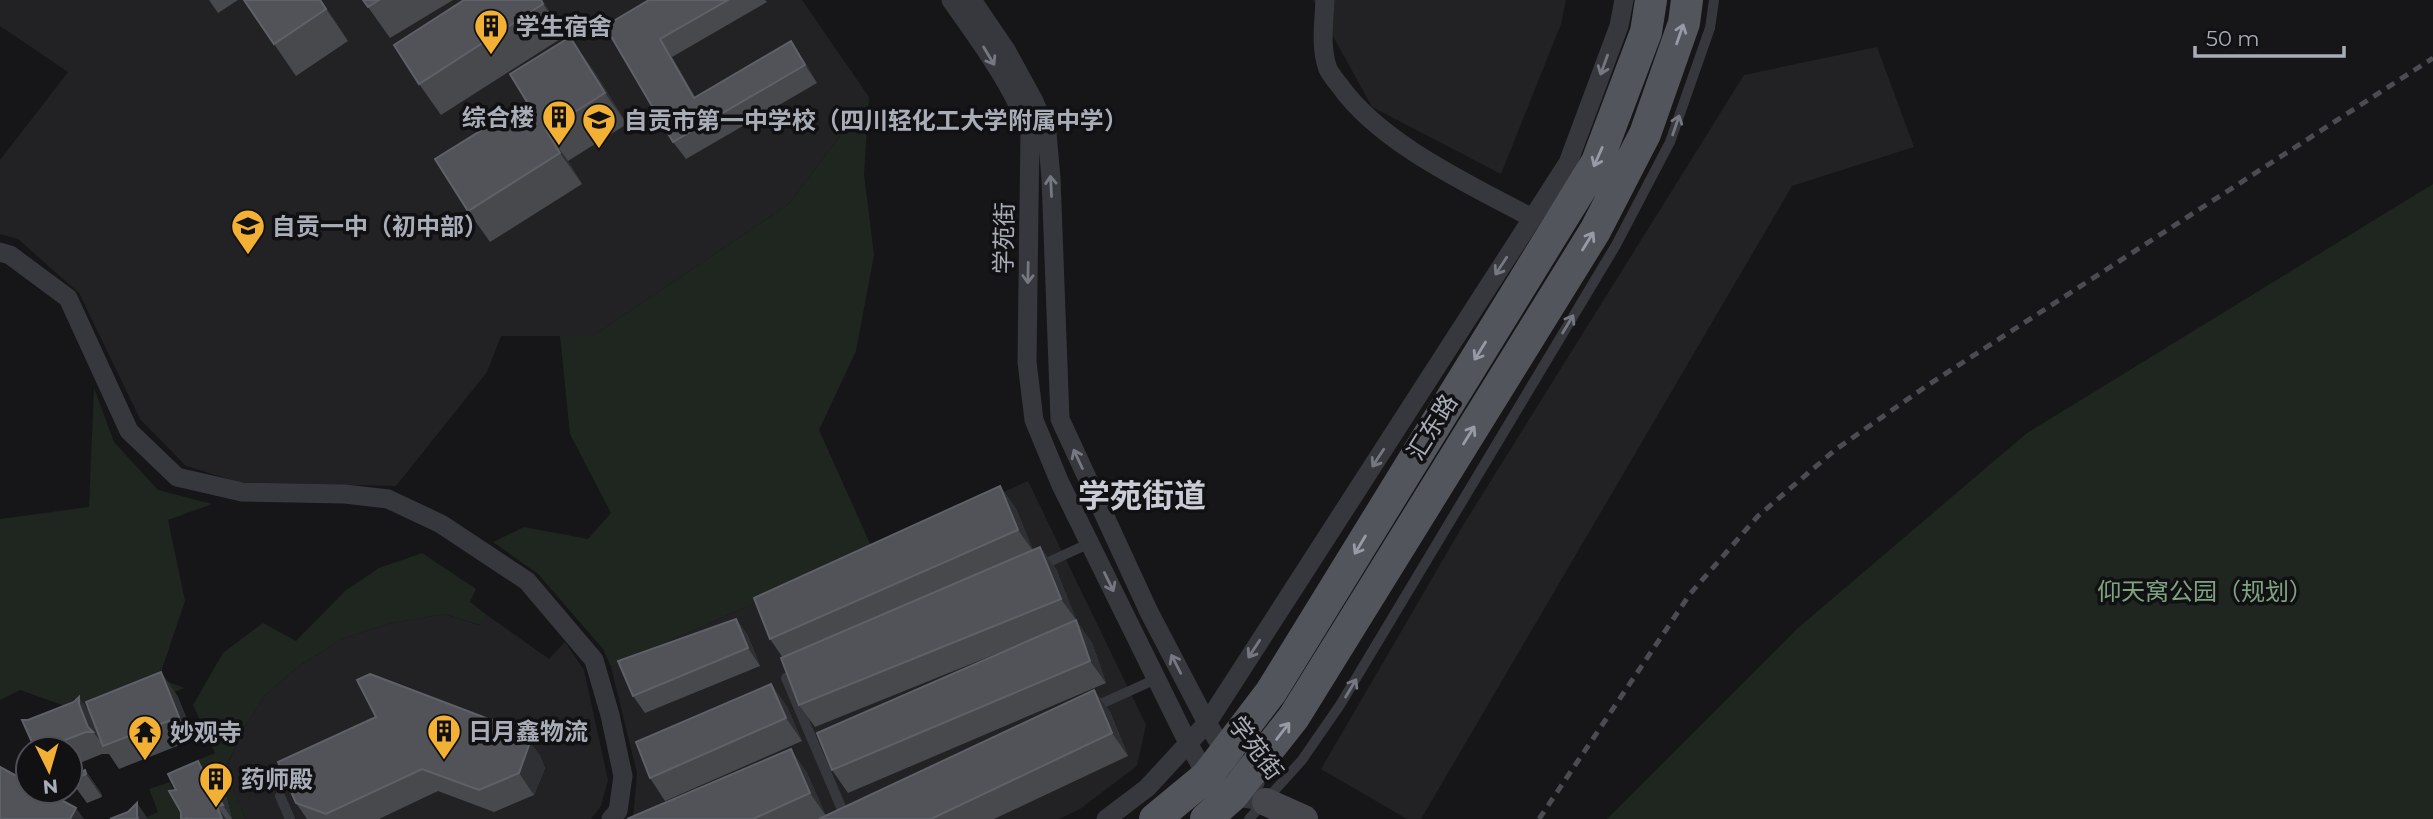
<svg xmlns="http://www.w3.org/2000/svg" width="2433" height="819" font-family="Montserrat,'Noto Sans SC',sans-serif">
	<style>
		.built { fill: #222225 }
		.green { fill: #1e261f }
		.lines { fill: none; stroke-linecap: round; stroke-linejoin: round }
		.lane { stroke: #37383d; stroke-width: 10 }
		.street { stroke: #37383d; stroke-width: 19 }
		.secondary { stroke: #45474d; stroke-width: 28 }
		.primary { stroke: #53555c; stroke-width: 32 }
		.rail { stroke: #4a4c52; stroke-width: 5; stroke-dasharray: 9 7; stroke-linecap: butt }
		.wall { fill: #47494d }
		.shaded-wall { fill: #2f3033 }
		.building { fill: #525359; stroke: #5f6168; stroke-width: 2 }
		.oneway { stroke: #979ba6 }
		.oneway2 { stroke: #757881 }
		.labels { text-anchor: middle; dominant-baseline: central; stroke-width: 7; stroke-linejoin: round; paint-order: stroke }
		.poi-label { font-size: 24px; font-weight: bold; fill: #a8adb8; stroke: #111113; text-anchor: start }
		.street-label { font-size: 24px; fill: #a8adb8; stroke: #111113 }
		.park-label { font-size: 24px; fill: #7fa381; stroke: #111113 }
		.district-label { font-size: 32px; font-weight: bold; fill: #c9ccd4; stroke: #111113 }
	</style>
	<rect width="100%" height="100%" fill="#161618"/>
	<!-- built -->
	<path class="built" d="M0,0H802L869,97L789,204L593,336H501L487,372L396,486L238,482L186,466L140,419L79,293L18,239L0,234V160L68,72L0,26Z
		M1313,0H1566L1561,24L1501,174L1372,107Z
		M1877,47L1914,147L1792,186L1421,819H1407L1321,769L1462,527L1744,75Z
		M1028,481L1146,725L1137,766L1080,809L1059,819H633L637,773L611,667Z
		M444,614L479,625L487,615L549,659L565,642L584,670L608,780L601,806L591,819H246L224,772L245,727L265,695L300,665L344,638L391,623Z"/>
	<!-- green -->
	<path class="green" d="M869,97L864,174L874,255L856,351L819,430L873,550L611,667L603,649L538,574L493,542L524,527L588,539L611,513L570,434L560,336H593L789,204Z
		M2433,184V819H1607L1798,628L2027,433Z
		M94,388L114,442L158,490L212,504L168,520L185,601L159,678L184,688L107,721L20,690L0,700V519L89,507Z
		M422,553L476,589L470,602L487,615L480,625L444,614L391,623L344,638L300,665L265,695L245,727L224,771L246,819H232L228,806L184,796L173,770L215,753L193,705L223,653L263,623L296,641L345,591L379,568Z
		M170,782L185,819H143L158,812L149,789Z"/>
	<g class="lines">
		<!-- lane -->
		<path class="lane" d="M1040,566L1090,543
			M799,673L786,678L846,819
			M1094,707L1156,679
			M280,796L290,819
			M1249,819L1302,760L1340,705L1616,245L1670,142L1710,28L1714,0"/>
		<!-- street -->
		<path class="street" d="M951,0C980,41 1012,84 1030,132L1027,362L1034,420L1060,483L1188,743L1207,776L1232,796L1266,802
			M972,0L1006,50L1034,101L1047,133L1051,178L1060,419L1149,612L1207,723L1226,754L1250,774L1255,783
			M1325,0C1324,22 1320,48 1328,69C1331,75 1336,81 1340,86C1381,144 1471,185 1532,218
			M0,252L10,255L68,298L129,431L177,477L242,492L345,494L388,499L441,524L527,581L594,660L610,715L623,776L618,811L611,819
			M1106,819L1147,788L1207,723L1568,163L1619,26L1624,0"/>
		<!-- secondary -->
		<path class="secondary" d="M1266,802L1304,819"/>
		<!-- primary -->
		<path class="primary" d="M1155,819L1207,776L1271,692L1597,162L1646,32L1651,0
			M1206,819L1232,796L1294,717L1595,231L1645,134L1684,23L1687,0"/>
		<!-- rail -->
		<path class="rail" d="M1539,819L1690,594L1758,516L1835,450L1928,385L2433,58"/>
	</g>
	<!-- wall -->
	<path class="wall" d="M209,0H238L218,13Z
		M321,0L348,41L296,76L274,44Z
		M363,0H453L390,38Z
		M542,0L565,36L441,115L419,84Z
		M649,0H765L767,2L672,57L695,97L803,59L817,83L686,159L673,142Z
		M592,68L627,124L568,161L582,184L490,242L468,211Z
		M1000,486L1016,509L1033,550L1040,547L1056,569L1077,622L1092,643L1106,683L848,793L832,770L1028,641L815,727L799,705L783,658L770,639Z
		M736,619L748,636L760,666L645,713L633,696Z
		M771,684L787,707L802,741L665,801L650,778Z
		M1094,690L1110,712L1128,756L994,819H627L806,771L826,816Z
		M177,695L195,739L119,769L109,754H102L70,767V749H35L90,713Z
		M376,717L539,754L545,768L534,795L494,812L438,791L379,819H307L296,803Z
		M85,770L101,793L102,797L87,803L71,781Z
		M211,774L226,796L232,819H181L176,790Z"/>
	<!-- shaded-wall -->
	<path class="shaded-wall" d="M320,0H321L348,41L326,9Z
		M541,0H542L565,36L543,4Z
		M570,37L592,68L627,124L605,93Z
		M660,39L672,57L706,115L694,98Z
		M791,41L803,59L817,83L805,65Z
		M546,130L568,161L582,184L560,153Z
		M1000,486L1016,509L1034,552L1018,530Z
		M1040,547L1056,569L1077,621L1061,599Z
		M736,619L748,636L760,666L748,648Z
		M1076,620L1092,643L1106,683L1090,661Z
		M161,672L177,695L195,739L179,717Z
		M771,684L787,707L802,741L786,718Z
		M1094,690L1110,712L1128,756L1112,733Z
		M79,697L95,720V727L102,743L93,732L88,727L79,704Z
		M523,732L539,754L545,768L534,795L519,773Z
		M791,749L806,771L826,816L810,793Z
		M198,761L213,781L211,774L226,796L232,819L217,796L206,778Z
		M85,770L101,793L102,797L86,774Z
		M137,803L148,819H138L137,816Z
		M217,806L226,819H222Z
		M76,808L84,819H70Z"/>
	<!-- building -->
	<path class="building" d="M244,0H320L326,9L274,44Z
		M363,0H379L368,7Z
		M464,0H541L543,4L419,84L394,45Z
		M649,0H728L660,39L694,98L791,41L805,65L673,142L605,26Z
		M570,37L605,93L546,130L560,153L468,211L435,159L527,102L510,74Z
		M1000,486L1018,530L770,639L754,598Z
		M1040,547L1061,599L799,705L781,658Z
		M736,619L748,648L633,696L618,661Z
		M1076,620L1090,661L832,770L817,733Z
		M161,672L179,717L103,746L86,702Z
		M370,674L523,732L529,745L519,773L479,790L422,769L326,814L296,803L278,762L376,717L357,680Z
		M771,684L786,718L650,778L636,742Z
		M1094,690L1112,733L931,819H819Z
		M79,697V704L88,727L93,732H86L41,749H35L22,720H28L74,702Z
		M791,749L810,793L753,819H627Z
		M198,761L206,778L211,774L217,796L223,805L217,806L222,819H188L187,818L185,819H181V812L169,791L176,790L168,774Z
		M0,767L28,782V791H45L76,808L70,819H0Z
		M85,770L86,774L71,781L70,776Z
		M137,803V816L138,819H110L128,812Z"/>
	<!-- one-way arrows -->
	<defs><path id="oneway-shaft" d="M-6 0H5M1.5-3L5.5 0L1.5 3" fill="none" stroke-width="1.6" stroke-linecap="round" stroke-linejoin="round" transform="scale(1.75)"/></defs>
	<g class="oneway">
		<use href="#oneway-shaft" transform="translate(1680 34) rotate(-71)"/>
		<use href="#oneway-shaft" transform="translate(1598 157) rotate(114)"/>
		<use href="#oneway-shaft" transform="translate(1588 241) rotate(-58)"/>
		<use href="#oneway-shaft" transform="translate(1480 351) rotate(122)"/>
		<use href="#oneway-shaft" transform="translate(1469 435) rotate(-58)"/>
		<use href="#oneway-shaft" transform="translate(1360 545) rotate(121)"/>
		<use href="#oneway-shaft" transform="translate(1283 731) rotate(-52)"/>
	</g>
	<g class="oneway2">
		<use href="#oneway-shaft" transform="translate(989 56) rotate(59)"/>
		<use href="#oneway-shaft" transform="translate(1604 65) rotate(110)"/>
		<use href="#oneway-shaft" transform="translate(1676 125) rotate(-71)"/>
		<use href="#oneway-shaft" transform="translate(1051 186) rotate(-93)"/>
		<use href="#oneway-shaft" transform="translate(1501 266) rotate(123)"/>
		<use href="#oneway-shaft" transform="translate(1028 273) rotate(91)"/>
		<use href="#oneway-shaft" transform="translate(1568 324) rotate(-59)"/>
		<use href="#oneway-shaft" transform="translate(1378 458) rotate(123)"/>
		<use href="#oneway-shaft" transform="translate(1078 459) rotate(-115)"/>
		<use href="#oneway-shaft" transform="translate(1109 582) rotate(64)"/>
		<use href="#oneway-shaft" transform="translate(1254 649) rotate(123)"/>
		<use href="#oneway-shaft" transform="translate(1176 664) rotate(-117)"/>
		<use href="#oneway-shaft" transform="translate(1351 688) rotate(-59)"/>
	</g>
	<!-- icons -->
	<defs>
		<g id="building-pin" transform="scale(1.75)"><path d="M0 17L-7.5 6A9.5 9.5 0 1 1 7.5 6Z" fill="#f2b134" stroke="#111113"/><path d="M-4-6H4V6H1V3H-1V6H-4ZM-2.5-4.3h1.7v1.8h-1.7ZM.8-4.3h1.7v1.8H.8ZM-2.5-1h1.7V.8h-1.7ZM.8-1h1.7V.8H.8Z" fill="#111"/></g>
		<g id="school-pin" transform="scale(1.75)"><path d="M0 17L-7.5 6A9.5 9.5 0 1 1 7.5 6Z" fill="#f2b134" stroke="#111113"/><path d="M0-5L7-2L0 1L-7-2ZM-4 1L0 2.5L4 1V4Q0 6-4 4Z" fill="#111"/></g>
		<g id="temple-pin" transform="scale(1.75)"><path d="M0 17L-7.5 6A9.5 9.5 0 1 1 7.5 6Z" fill="#f2b134" stroke="#111113"/><path d="M0-6L5-2H3V0L6.5 2.5H4V6H1.5V3h-3V6H-4V2.5H-6.5L-3 0V-2H-5Z" fill="#111"/></g>
	</defs>
	<g fill-rule="evenodd">
		<use href="#building-pin" x="491" y="26"/>
		<use href="#building-pin" x="559" y="117"/>
		<use href="#school-pin" x="599" y="120"/>
		<use href="#school-pin" x="248" y="226"/>
		<use href="#building-pin" x="444" y="731"/>
		<use href="#temple-pin" x="145" y="732"/>
		<use href="#building-pin" x="216" y="779"/>
	</g>
	<g class="labels">
		<!-- poi labels -->
		<g class="poi-label">
			<text x="516" y="26">学生宿舍</text>
			<text x="534" y="117" text-anchor="end">综合楼</text>
			<text x="624" y="120">自贡市第一中学校（四川轻化工大学附属中学）</text>
			<text x="272" y="226">自贡一中（初中部）</text>
			<text x="468" y="731">日月鑫物流</text>
			<text x="170" y="732">妙观寺</text>
			<text x="241" y="779">药师殿</text>
		</g>
		<!-- street labels -->
		<g class="street-label">
			<text transform="translate(1004 238) rotate(-89)">学苑街</text>
			<text transform="translate(1432 427) rotate(-58)">汇东路</text>
			<text transform="translate(1256 748) rotate(53)">学苑街</text>
		</g>
		<!-- park labels -->
		<g class="park-label">
			<text x="2205" y="591">仰天窝公园（规划）</text>
		</g>
		<!-- district labels -->
		<g class="district-label">
			<text x="1142" y="495">学苑街道</text>
		</g>
	</g>
	<!-- north arrow -->
	<g transform="translate(49 770) rotate(175)"><circle r="33" fill="#111113" stroke="#4d4f55" stroke-width="2"/>
	<path d="M0-5L12 26L0 18L-12 26Z" fill="#f2b134"/>
	<text y="-10" font-size="19" font-weight="bold" text-anchor="middle" fill="#a8adb8">N</text>
	</g>
	<!-- scale -->
	<path d="M2195 46v10h149v-10" fill="none" stroke="#a8adb8" stroke-width="3.5"/>
	<text x="2206" y="46" font-size="21" fill="#a8adb8" stroke="#111113" stroke-width="5" paint-order="stroke">50 m</text>
</svg>
